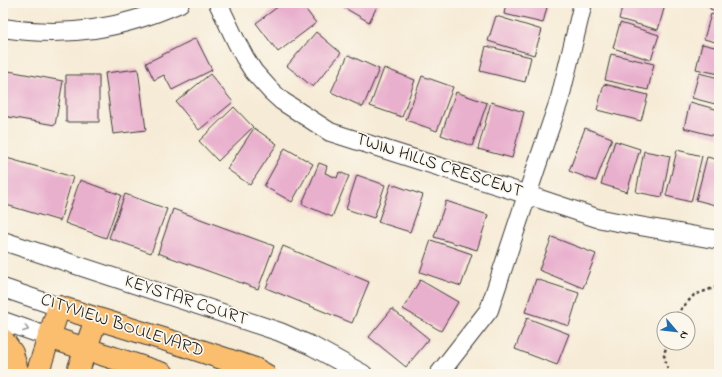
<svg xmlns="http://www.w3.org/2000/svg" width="722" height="377" font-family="'Indie Flower',sans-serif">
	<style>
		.building { fill: #e9b0ce }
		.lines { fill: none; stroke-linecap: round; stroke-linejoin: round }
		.minor-casing { stroke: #3d3b38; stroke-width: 20 }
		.major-casing { stroke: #3d3b38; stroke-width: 24 }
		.highway-casing { stroke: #3d3b38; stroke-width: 24 }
		.path { stroke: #3d3b38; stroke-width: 2.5; stroke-dasharray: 3 3; stroke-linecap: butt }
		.minor { stroke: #fff; stroke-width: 18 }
		.major { stroke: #fabe6e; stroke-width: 22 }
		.highway { stroke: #fabe6e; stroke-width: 22 }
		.oneway { stroke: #999 }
		.labels { text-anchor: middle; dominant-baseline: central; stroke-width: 3.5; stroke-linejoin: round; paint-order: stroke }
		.street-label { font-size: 18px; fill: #1c1c1c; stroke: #fbf7ec }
	</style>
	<rect width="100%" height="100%" fill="#fbf7ec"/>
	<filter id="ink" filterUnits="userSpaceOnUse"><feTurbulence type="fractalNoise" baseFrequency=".025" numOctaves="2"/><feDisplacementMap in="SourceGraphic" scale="8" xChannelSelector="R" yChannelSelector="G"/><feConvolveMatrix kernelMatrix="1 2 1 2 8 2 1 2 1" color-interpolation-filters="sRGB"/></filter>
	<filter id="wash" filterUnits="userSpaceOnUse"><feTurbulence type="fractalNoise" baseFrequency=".012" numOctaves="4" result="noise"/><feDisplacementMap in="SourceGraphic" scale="16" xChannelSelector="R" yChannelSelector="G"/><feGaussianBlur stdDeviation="0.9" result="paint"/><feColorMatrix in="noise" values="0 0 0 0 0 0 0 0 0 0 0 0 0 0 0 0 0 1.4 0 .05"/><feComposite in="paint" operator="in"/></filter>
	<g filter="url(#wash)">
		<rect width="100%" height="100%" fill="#f6ebd6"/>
		<g id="blocks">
			<!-- building -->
			<path class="building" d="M283,3H301L316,23L278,52L256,23Z
				M336,3H379L369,22Z
				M506,3H548L543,23L504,14Z
				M623,3H659L665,5L658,30L619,19Z
				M711,3H719V12L710,9Z
				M711,14L719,16V43L704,39Z
				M496,16L542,30L534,55L488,41Z
				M620,23L659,35L651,60L613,48Z
				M316,32L341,53L313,87L287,66Z
				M196,38L212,70L172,90L164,75L154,80L146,63Z
				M702,44L719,48V74L696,69Z
				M486,46L531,57L525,82L480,71Z
				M611,54L654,64L648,90L605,80Z
				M348,55L379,69L363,107L331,92Z
				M384,68L415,80L402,117L370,106Z
				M138,69L146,130L113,134L105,73Z
				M3,70L63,81L55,125L3,116Z
				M699,73L719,78V105L692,98Z
				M210,74L233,102L199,130L176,102Z
				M66,75H99V122H66Z
				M422,76L453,87L437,131L406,120Z
				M604,84L648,95L641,121L597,110Z
				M456,92L487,103L472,146L441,135Z
				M491,102L524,112L512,158L478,149Z
				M690,102L719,110V137L684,128Z
				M234,107L253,127L218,161L199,141Z
				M254,128L277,144L250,185L227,169Z
				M585,128L612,138L596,181L569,171Z
				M615,141L640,149L627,192L601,184Z
				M285,148L313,164L292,202L264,186Z
				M677,150L702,156L691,202L666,196Z
				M644,151L670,156L662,197L636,192Z
				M3,157L73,177L60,221L3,204Z
				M707,157L719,160V206L696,200Z
				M319,163L327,166L325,173L337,178L339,172L349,176L332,217L302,204Z
				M357,175L385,185L374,218L346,209Z
				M80,180L121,195L106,238L65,223Z
				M391,184L423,195L410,232L378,222Z
				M125,194L167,209L151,253L109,238Z
				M446,201L488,215L477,250L434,237Z
				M173,209L274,246L258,289L158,253Z
				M552,237L596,254L583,288L539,270Z
				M431,240L472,254L461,286L420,272Z
				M283,246L369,282L352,323L266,288Z
				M536,279L579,293L569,326L525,312Z
				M420,280L458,302L441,331L403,309Z
				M392,309L429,339L406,367L369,337Z
				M527,318L569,334L557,365L515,349Z"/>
		</g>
	</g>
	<g filter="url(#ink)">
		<use href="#blocks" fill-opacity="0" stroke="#3d3b38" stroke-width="1"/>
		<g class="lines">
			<!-- minor casing -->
			<g class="minor-casing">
				<path id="minor" d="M218,3L236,41L245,58L254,72L271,91L282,101L330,132L528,195L597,218L617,222L719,240
					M3,28C68,38 121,29 180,3
					M3,241L280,332L312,346L363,374
					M3,288L59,307
					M3,321L49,337
					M439,374L489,310L536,168L560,98L583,3"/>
			</g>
			<!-- major casing -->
			<g class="major-casing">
				<path id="major" d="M59,307L186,346L255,369L264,374
					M49,337L163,374"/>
			</g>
			<!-- highway casing -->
			<g class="highway-casing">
				<path id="highway" d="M3,340L12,353L18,374
					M37,374L59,307
					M77,374L96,319"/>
			</g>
			<!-- path -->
			<path class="path" d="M672,319L694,295L719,286
				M667,343L664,355L669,374"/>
			<!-- minor -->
			<use href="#minor" class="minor"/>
			<!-- major -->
			<use href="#major" class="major"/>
			<!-- highway -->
			<use href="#highway" class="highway"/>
		</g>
		<!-- one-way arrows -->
		<defs><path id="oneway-chevron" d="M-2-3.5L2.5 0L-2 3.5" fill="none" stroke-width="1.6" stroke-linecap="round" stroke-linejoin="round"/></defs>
		<use class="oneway" href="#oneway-chevron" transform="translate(26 329) rotate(20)"/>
	</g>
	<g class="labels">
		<!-- street labels -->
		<g class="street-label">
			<text transform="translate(439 166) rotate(18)">TWIN HILLS CRESCENT</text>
			<text transform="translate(186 301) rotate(18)">KEYSTAR COURT</text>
			<text transform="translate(122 326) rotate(18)">CITYVIEW BOULEVARD</text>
		</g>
	</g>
	<!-- margin -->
	<rect width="722" height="377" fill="none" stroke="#fbf7ec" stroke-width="16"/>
	<!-- north arrow -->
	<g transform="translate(676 331) rotate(118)"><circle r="19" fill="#fbf7ec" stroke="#a29f99"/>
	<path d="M0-3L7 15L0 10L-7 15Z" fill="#1f6fb2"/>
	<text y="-6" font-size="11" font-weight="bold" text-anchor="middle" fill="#1c1c1c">N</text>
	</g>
</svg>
